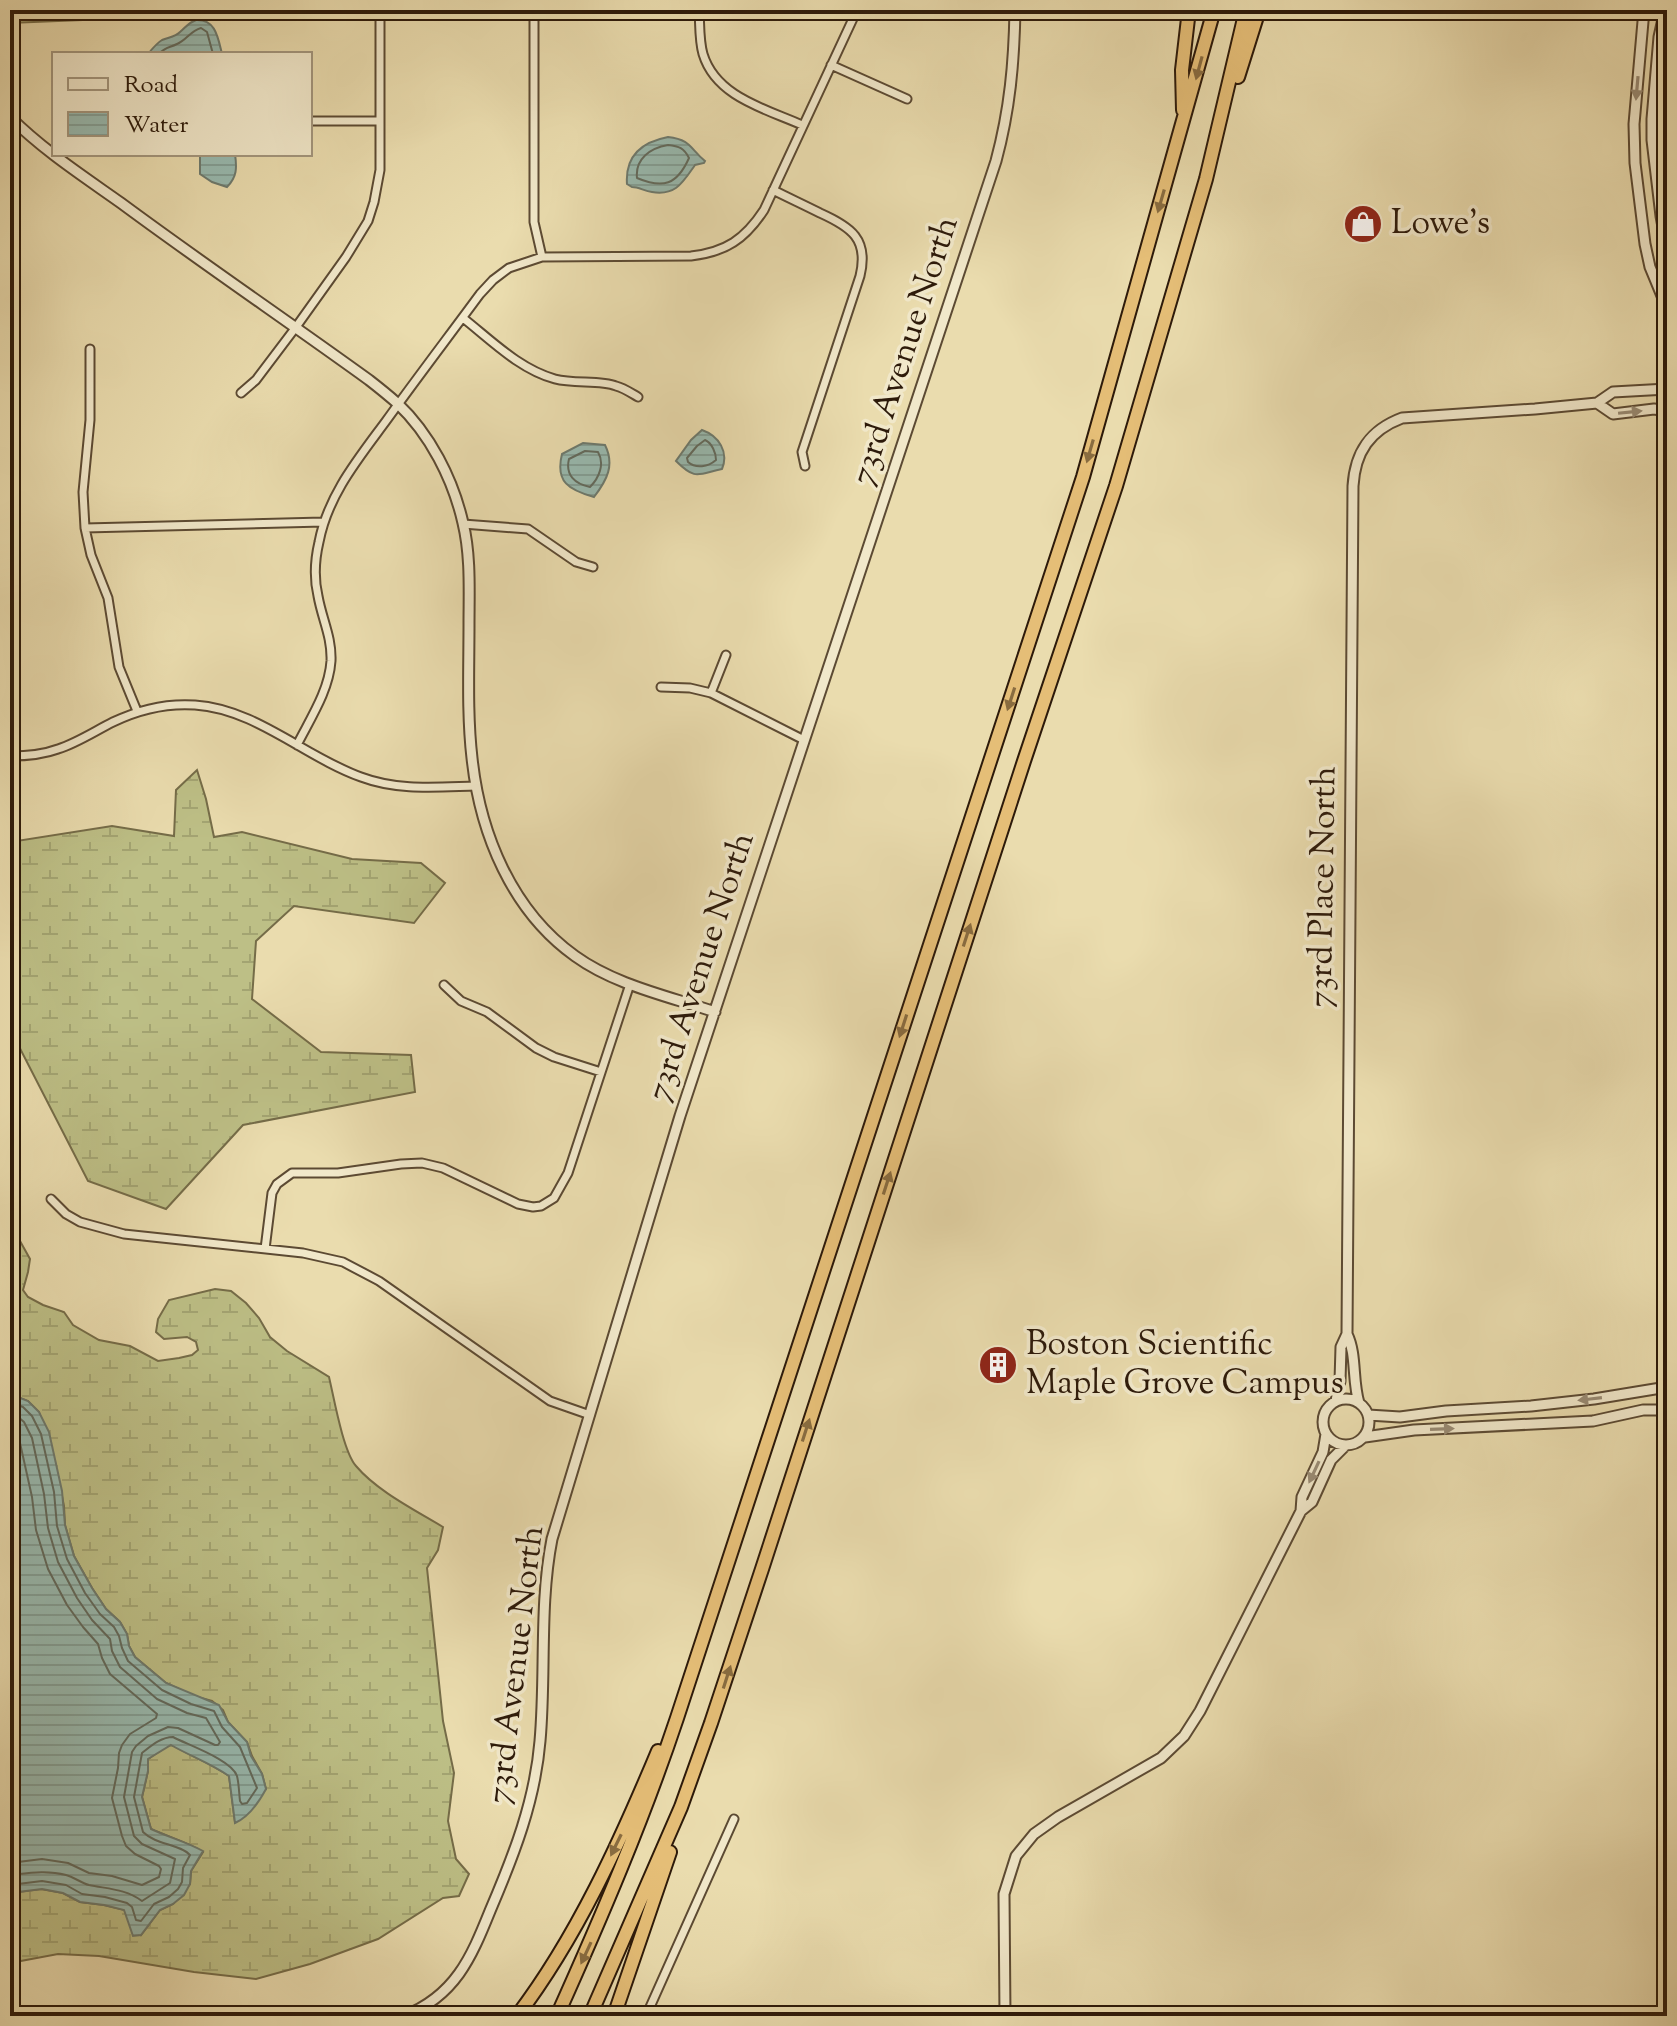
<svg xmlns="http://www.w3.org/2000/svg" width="1677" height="2026" font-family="'Sorts Mill Goudy',serif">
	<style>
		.wetland { fill: url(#wetland-marsh); stroke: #756c48; stroke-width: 2 }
		.green { fill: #bdbf86; stroke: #756c48; stroke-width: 2 }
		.water { fill: url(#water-rules); stroke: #6d7a6e; stroke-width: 2 }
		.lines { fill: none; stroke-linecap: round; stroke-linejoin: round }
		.shore { stroke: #626a5d; stroke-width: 2 }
		.minor-casing { stroke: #5c4a33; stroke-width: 11 }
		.tertiary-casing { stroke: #5c4a33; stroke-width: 13 }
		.motorway-casing { stroke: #2d1a0a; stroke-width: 16 }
		.minor { stroke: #f1e8ca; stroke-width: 7 }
		.tertiary { stroke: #f1e8ca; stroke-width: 9 }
		.motorway { stroke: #e5be77; stroke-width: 12 }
		.oneway { fill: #896c40 }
		.oneway2 { fill: #998b74 }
		.labels { text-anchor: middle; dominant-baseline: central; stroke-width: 7; stroke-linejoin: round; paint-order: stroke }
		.poi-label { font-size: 34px; fill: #2d1a0a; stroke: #f1e8ca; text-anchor: start }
		.street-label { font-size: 34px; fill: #2d1a0a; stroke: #f1e8ca }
	</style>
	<defs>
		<pattern id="wetland-marsh" width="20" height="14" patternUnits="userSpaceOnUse" patternTransform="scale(2)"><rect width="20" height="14" fill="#bdbf86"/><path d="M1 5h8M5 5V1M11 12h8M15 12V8" fill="none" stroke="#a3a472"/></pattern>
		<pattern id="water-rules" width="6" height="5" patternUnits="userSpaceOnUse" patternTransform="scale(2)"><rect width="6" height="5" fill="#98bab0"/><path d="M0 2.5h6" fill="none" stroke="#839f96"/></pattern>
	</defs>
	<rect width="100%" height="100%" fill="#eadcae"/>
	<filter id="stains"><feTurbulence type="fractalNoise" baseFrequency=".0025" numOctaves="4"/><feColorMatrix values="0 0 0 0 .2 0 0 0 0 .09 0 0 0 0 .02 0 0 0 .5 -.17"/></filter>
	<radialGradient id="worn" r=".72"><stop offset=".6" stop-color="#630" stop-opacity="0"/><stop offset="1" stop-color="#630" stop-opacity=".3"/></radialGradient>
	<!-- wetland -->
	<path class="wetland" d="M197,770L206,799L214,837L242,832L352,859L421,863L445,883L414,923L294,906L256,941L252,999L321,1052L411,1055L415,1092L243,1125L166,1209L88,1181L10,1029V842L112,826L174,836L176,790Z
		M10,1223L30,1259L28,1272L23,1290L28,1297L43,1305L64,1312L73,1325L99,1340L130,1346L158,1361L179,1358L192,1355L198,1350L196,1342L187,1337L164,1339L156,1332L158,1319L169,1300L215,1289L231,1291L246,1303L259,1318L270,1337L287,1351L329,1377C334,1398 343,1451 356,1466C377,1491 415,1510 443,1527L438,1550L427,1568L443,1721L454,1773L448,1821L456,1859L469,1874L459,1896L443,1898L378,1939L310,1964L256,1979L194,1972L99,1956L58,1954L10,1963V1893L41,1889L63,1893L80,1902L104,1905L125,1910L141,1935L160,1910L173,1904L190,1884L191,1871L203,1852C187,1842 168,1837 151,1829L142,1797L148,1771V1759L170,1744C191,1756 210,1763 229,1776L235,1822L266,1789L262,1774L252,1756L247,1742L228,1722L223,1710L212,1701L194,1696L166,1683L135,1657L129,1646L127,1634L120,1622L106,1609L92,1588L74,1556L65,1525L64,1506L58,1476L39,1412L28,1401L10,1394Z"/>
	<!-- green -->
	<path class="green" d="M10,10H131V18L10,23Z"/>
	<!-- water -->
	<path class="water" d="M196,20C216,19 218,38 222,54H148C152,49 157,43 162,40C169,37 175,37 180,32C186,27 188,23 196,20Z
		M668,137C692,140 689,148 705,161L704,163L695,165C683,182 676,196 652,192C644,191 639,187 632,187L627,184C625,156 642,142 668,137Z
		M200,154H235C237,168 237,177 227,187L212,182L200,174Z
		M702,430C719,436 729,452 722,469C698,474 696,481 676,461L691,440Z
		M583,443L605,445C615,465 607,480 594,497C569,490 555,482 562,454Z
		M10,1394L28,1401L39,1412L49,1432L62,1491L65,1525L74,1556L92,1588L106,1609L120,1622L127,1634L129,1646L135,1657L166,1683L219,1705L228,1722L247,1742L251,1756L262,1774L266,1789C259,1802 249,1817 235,1823L229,1776C210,1763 190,1756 171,1745L148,1759V1771L142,1797L151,1829C168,1837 187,1842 203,1851L191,1871L190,1884L184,1895L173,1904L160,1910L141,1935L133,1936L124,1910L104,1905L80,1902L63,1893L42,1889L10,1893Z"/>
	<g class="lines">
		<!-- shore -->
		<path class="shore" d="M159,54C165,47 169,48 177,44C187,40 190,31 201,28L207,32L213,54
			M668,145C679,146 684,148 689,158C677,185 663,189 637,178C635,159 650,148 668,145Z
			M705,440C712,443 716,453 716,460C708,467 696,469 688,462L687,458L697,446Z
			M585,451L598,452C605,464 599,478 590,487C575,484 565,475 569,459Z
			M10,1402L23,1407L32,1416L41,1434L54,1492L57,1526L67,1559L85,1593L100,1614L114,1627L119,1636L122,1648L128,1661L162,1690L191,1704L214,1711L222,1727L240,1747L257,1788L247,1803L242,1804L240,1801C239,1793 239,1784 237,1776C232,1760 188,1745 173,1737C161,1737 151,1746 142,1753L134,1797L143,1832C156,1845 180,1844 190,1855L183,1868L182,1882L178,1889L169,1897L154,1904L141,1921L136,1920L132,1907L127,1903L105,1897L82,1894L66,1885L42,1881L10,1885
			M10,1412L17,1416L24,1422L32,1438L44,1494L48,1528L58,1562L77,1598L92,1620L110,1639L112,1651L120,1667L157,1699L187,1713L206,1718L220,1742L218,1745H215L178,1728L168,1727L148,1736L136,1746L132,1752L124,1797L134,1836L142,1844L175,1859L170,1883L142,1901C126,1889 108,1889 89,1885C81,1883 74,1877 66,1875C47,1870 29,1873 10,1875
			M10,1425L20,1443L32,1497L36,1530L48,1569L67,1605L83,1627L98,1644L102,1658L110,1674L157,1714L156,1718L130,1734L122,1745L119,1753L118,1768L112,1798L122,1836L126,1846L135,1854L159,1866L161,1869L159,1877L142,1885L112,1876L89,1873L68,1863L42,1859L10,1863"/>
		<!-- minor casing -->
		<g class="minor-casing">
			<path id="minor" d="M534,10V222L542,257
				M699,10C700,24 699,40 703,54C716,97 766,109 802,125
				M831,65L907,99
				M310,121H380
				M773,190C789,198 804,205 820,213C851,227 869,239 860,276L802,452L805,466
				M463,318C491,340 519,369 555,379C574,384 601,380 616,386C624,388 631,393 638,397
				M90,349V420L83,492L85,528L91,555L108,598L119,667L137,711
				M241,393L256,380L296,327L346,257L368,221L374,202L380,170V10
				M463,524L528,529L576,562L593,567
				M85,528L323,522
				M661,687L690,688L711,693L804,740
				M711,693L726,655
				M297,745C310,719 329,691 331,661C332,637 322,619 318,596C314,579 315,559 319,542C328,495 358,459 386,421C417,378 449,336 480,294L493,280L509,268L542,257L691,256C726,252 745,239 764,210L857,10
				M10,756C26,756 42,755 58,749C77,743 95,731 113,722C138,710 166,703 195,705C256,709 305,757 361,777C398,791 437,787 476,786
				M444,985L461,1001L487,1012L536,1048L554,1057L601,1072
				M51,1199L66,1214L80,1222L124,1234L303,1253L343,1262L379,1281L550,1401L590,1415
				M265,1249L272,1193L277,1184L292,1173H338L401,1164L422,1163L443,1168L518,1204L533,1207L541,1206L554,1198L568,1173L630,984
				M646,2016L734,1819"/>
		</g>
		<!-- tertiary casing -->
		<g class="tertiary-casing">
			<path id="tertiary" d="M1644,10L1634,124L1635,163L1645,244L1650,267L1667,308
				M1665,10L1659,37L1652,119V140L1661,216L1667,249
				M10,117C43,150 83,176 121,203C202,263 286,320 369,380C378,387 388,395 397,403C430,434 453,479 463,523C471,556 469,592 469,625C469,669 467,715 472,758C480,834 512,911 575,956C615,985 668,996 715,1012
				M1597,403L1613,414L1654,409L1667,411
				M1347,1334C1357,1355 1352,1380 1359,1403
				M1323 1422a23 23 0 1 1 46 0a23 23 0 1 1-46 0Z
				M1336,1401L1340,1381L1341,1347L1347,1334L1353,486C1355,452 1370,430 1402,418L1535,409L1597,403L1613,392L1667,389
				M1368,1415L1400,1417L1446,1411L1531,1406L1594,1399L1667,1387
				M1365,1437L1414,1430L1593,1421L1643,1410H1657L1667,1413
				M1301,1511L1312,1502L1331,1460L1345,1446
				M404,2016C455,1996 471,1958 490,1911C514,1855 535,1801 540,1741C546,1674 539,1605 552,1539L680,1116L996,161C1010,109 1014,63 1015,10
				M1005,2016L1004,1894L1016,1856L1034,1834L1058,1817L1161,1758L1184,1736L1200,1711L1301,1511L1302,1497L1323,1452L1326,1434"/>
		</g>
		<!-- motorway casing -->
		<g class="motorway-casing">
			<path id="motorway" d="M1238,77L1259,10
				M1183,110L1182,70L1189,10
				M517,2016C577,1937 620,1842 658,1751
				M557,2016C601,1918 643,1820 677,1718L1083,477L1214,10
				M590,2016L681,1807L711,1723L762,1569L1024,761L1116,486L1206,179L1246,10
				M614,2016L670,1852"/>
		</g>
		<!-- minor -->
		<use href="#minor" class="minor"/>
		<!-- tertiary -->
		<use href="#tertiary" class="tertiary"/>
		<!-- motorway -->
		<use href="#motorway" class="motorway"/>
	</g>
	<!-- one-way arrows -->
	<defs><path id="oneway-solid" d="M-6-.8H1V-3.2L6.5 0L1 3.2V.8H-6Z" transform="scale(2)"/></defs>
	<g class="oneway">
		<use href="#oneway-solid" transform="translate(1199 68) rotate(105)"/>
		<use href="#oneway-solid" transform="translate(1161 201) rotate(106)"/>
		<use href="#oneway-solid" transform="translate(1090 451) rotate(106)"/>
		<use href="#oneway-solid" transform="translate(1011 699) rotate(108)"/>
		<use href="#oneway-solid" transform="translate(967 935) rotate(-72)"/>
		<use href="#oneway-solid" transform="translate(903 1026) rotate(108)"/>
		<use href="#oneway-solid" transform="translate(887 1183) rotate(-72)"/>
		<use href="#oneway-solid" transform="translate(806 1430) rotate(-72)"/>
		<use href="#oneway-solid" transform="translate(727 1677) rotate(-72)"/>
		<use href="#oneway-solid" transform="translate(616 1845) rotate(116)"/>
		<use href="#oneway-solid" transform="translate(586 1953) rotate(115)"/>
	</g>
	<g class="oneway2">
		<use href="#oneway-solid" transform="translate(1637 88) rotate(95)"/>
		<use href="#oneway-solid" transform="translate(1630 412) rotate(-6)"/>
		<use href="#oneway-solid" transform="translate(1590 1399) rotate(173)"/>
		<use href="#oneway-solid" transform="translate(1442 1429) rotate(-2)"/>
		<use href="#oneway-solid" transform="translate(1314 1472) rotate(115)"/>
	</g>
	<!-- icons -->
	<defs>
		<g id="shop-disc" transform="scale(2)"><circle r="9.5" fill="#8f2418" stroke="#f1e8ca"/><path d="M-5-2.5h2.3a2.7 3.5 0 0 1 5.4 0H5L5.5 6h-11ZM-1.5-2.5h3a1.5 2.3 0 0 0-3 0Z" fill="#fff"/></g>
		<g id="building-disc" transform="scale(2)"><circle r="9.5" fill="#8f2418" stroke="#f1e8ca"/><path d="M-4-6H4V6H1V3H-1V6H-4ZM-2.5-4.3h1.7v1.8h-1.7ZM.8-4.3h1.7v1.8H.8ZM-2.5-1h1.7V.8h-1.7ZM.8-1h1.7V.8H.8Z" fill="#fff"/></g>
	</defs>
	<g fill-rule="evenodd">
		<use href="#shop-disc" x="1363" y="224"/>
		<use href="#building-disc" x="998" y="1365"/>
	</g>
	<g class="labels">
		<!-- poi labels -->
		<g class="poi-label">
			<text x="1391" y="224">Lowe's</text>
			<text x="1026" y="1345">Boston Scientific<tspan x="1026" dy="39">Maple Grove Campus</tspan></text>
		</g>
		<!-- street labels -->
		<g class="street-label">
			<text transform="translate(906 351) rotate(-72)">73rd Avenue North</text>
			<text transform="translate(1324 887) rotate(-89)">73rd Place North</text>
			<text transform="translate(702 967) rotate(-72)">73rd Avenue North</text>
			<text transform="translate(517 1665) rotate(-83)">73rd Avenue North</text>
		</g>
	</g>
	<!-- margin -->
	<rect width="1677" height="2026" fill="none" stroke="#eadcae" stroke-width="40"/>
	<rect x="12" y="12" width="1653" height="2002" fill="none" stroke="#2d1a0a" stroke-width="4"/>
	<rect x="20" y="20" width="1637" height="1986" fill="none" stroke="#2d1a0a" stroke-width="2"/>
	<!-- legend -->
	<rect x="52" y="52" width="260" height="104" fill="#f1e8ca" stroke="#a3967d" stroke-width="2"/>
	<rect x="68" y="78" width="40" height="12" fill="#f1e8ca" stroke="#a3967d" stroke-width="2"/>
	<text x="124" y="92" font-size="24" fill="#2d1a0a">Road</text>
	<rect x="68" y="112" width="40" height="24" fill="url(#water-rules)" stroke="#a3967d" stroke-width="2"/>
	<text x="124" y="132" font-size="24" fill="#2d1a0a">Water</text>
	<rect width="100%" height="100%" filter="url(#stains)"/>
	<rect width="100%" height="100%" fill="url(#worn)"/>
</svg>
